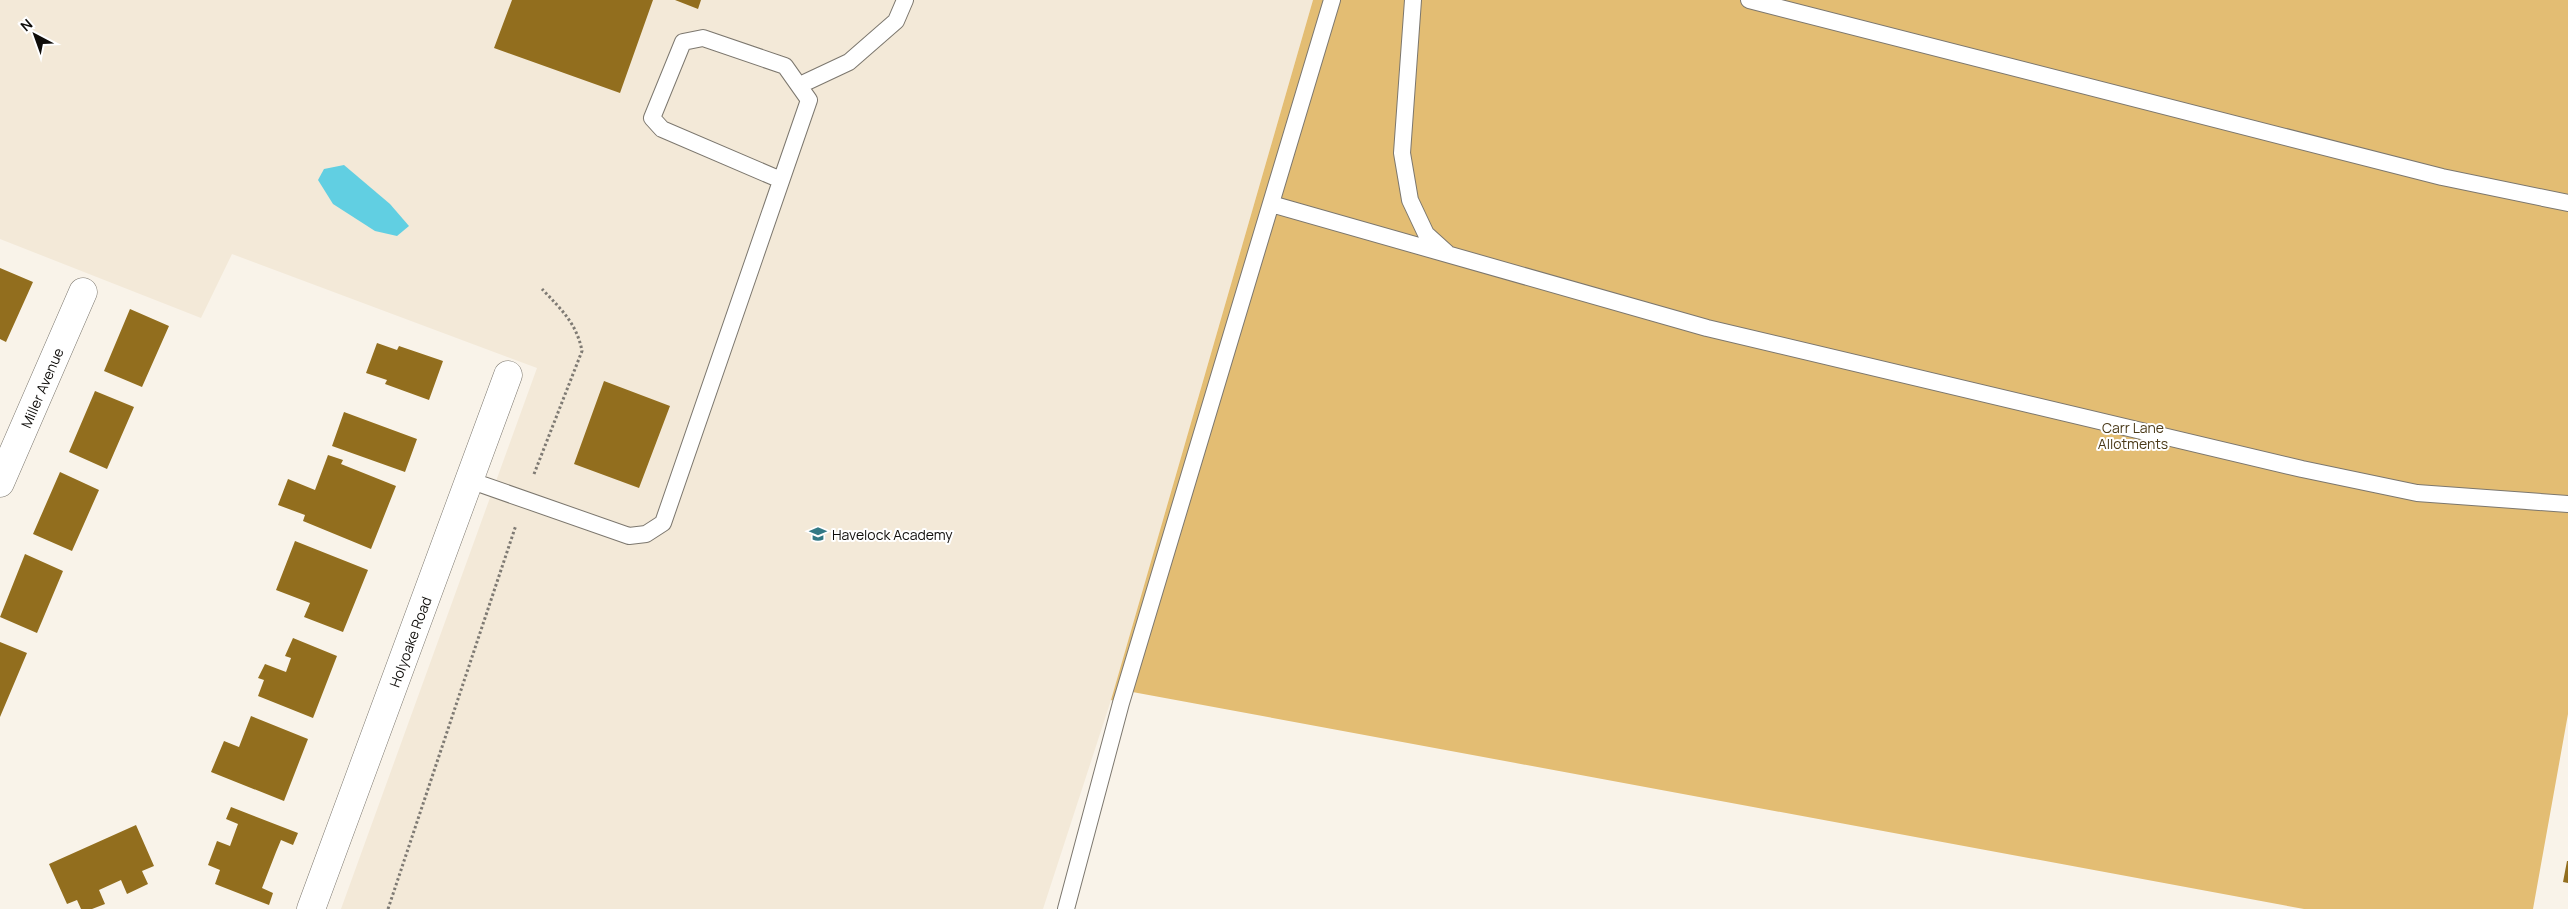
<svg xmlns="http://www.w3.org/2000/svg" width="2568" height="909" font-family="Manrope,sans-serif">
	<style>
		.built { fill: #f3e9d8 }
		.green { fill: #e3bd73 }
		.water { fill: #61cfe2 }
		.building { fill: #926e1e }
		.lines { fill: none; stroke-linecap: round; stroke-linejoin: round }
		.lane-casing { stroke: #7c776e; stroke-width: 18 }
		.street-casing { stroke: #7c776e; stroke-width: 29 }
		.path { stroke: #7e7a73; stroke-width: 3; stroke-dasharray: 2.5 2.5; stroke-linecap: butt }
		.lane { stroke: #fff; stroke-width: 16 }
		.street { stroke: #fff; stroke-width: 28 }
		.labels { text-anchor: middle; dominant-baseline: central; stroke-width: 4; stroke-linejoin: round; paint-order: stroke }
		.street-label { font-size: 14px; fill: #0f0d0a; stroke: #fff }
		.park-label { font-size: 14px; fill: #4b3a19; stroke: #fff }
		.poi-label { font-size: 14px; fill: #0f0d0a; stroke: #fff; text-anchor: start }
	</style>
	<rect width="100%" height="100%" fill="#f9f3e9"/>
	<!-- built -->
	<path class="built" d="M0,0H1313L1111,700L1043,909H341L537,368L232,254L201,318L0,239Z"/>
	<!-- green -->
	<path class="green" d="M1313,0H2568V714L2533,909H2304L1127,691L1121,703L1111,700Z"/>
	<!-- water -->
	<path class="water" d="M344,165L390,204L409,226L397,236L375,231L333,204L318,180L324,169Z"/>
	<!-- building -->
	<path class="building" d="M512,0H653L620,93L494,48Z
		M675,0H701L698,9Z
		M0,268L33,282L6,342L0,339Z
		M130,309L169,326L142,387L104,371Z
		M377,343L397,350L399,346L443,361L429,400L385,384L387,380L366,373Z
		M604,381L670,406L639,488L574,464Z
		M95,391L134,407L107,469L69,452Z
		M344,412L417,439L405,472L332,446Z
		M328,455L343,460L341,464L396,486L371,549L303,521L305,515L278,505L288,479L315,490Z
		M60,472L99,490L72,551L33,534Z
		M295,541L368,570L343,632L304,617L310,603L276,590Z
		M25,554L63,571L37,633L0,617Z
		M293,638L337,656L313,718L258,696L264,680L258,678L265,664L286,672L291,658L285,656Z
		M0,642L27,653L0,717Z
		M251,716L308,739L284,801L211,772L224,741L239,747Z
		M231,807L298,833L293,845L281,840L276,852L262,888L273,893L269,905L215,884L220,870L208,865L217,841L230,846L238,824L226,819Z
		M136,825L154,866L142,871L148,884L127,894L121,880L99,890L105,904L92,909H81L77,900L67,904L49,864Z
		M2567,861H2568V883L2563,882Z"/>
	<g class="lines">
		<!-- lane casing -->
		<g class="lane-casing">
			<path id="lane" d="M1413,0L1402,153L1410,200L1426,234L1447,253
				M1749,0L2442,177L2568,203
				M800,85L849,62L896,21L905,0
				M1271,204L1707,328L2302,469L2417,493L2568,504
				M469,480L629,536L646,534L663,523L809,100L785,66L703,38L683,42L652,118L662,129L781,180
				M1066,909L1121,703L1332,0"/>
		</g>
		<!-- street casing -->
		<g class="street-casing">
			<g id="street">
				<path id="s1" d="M0,483L83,292"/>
				<path id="s2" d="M311,909L508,375"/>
			</g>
		</g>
		<!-- path -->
		<path class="path" d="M534,474L582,351C577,324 561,309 542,289
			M388,909L516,525"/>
		<!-- lane -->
		<use href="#lane" class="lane"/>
		<!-- street -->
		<use href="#street" class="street"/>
	</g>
	<!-- icons -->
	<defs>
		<g id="school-bare" transform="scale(1.35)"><path d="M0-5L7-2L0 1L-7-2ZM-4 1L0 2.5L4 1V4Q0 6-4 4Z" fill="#337985" stroke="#fff" stroke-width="2.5" paint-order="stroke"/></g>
	</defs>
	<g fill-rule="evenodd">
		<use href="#school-bare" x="818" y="534"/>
	</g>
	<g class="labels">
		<!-- street labels -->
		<g class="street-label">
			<text stroke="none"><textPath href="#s1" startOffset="104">Miller Avenue</textPath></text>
			<text stroke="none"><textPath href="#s2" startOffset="285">Holyoake Road</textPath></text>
		</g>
		<!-- park labels -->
		<g class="park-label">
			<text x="2133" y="427">Carr Lane<tspan x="2133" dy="16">Allotments</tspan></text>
		</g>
		<!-- poi labels -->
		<g class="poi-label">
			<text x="832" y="534">Havelock Academy</text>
		</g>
	</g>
	<!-- north arrow -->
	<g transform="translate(35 35) rotate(319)" stroke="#ffffff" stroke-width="4" paint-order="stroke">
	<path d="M0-4L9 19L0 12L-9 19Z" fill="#0f0d0a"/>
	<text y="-8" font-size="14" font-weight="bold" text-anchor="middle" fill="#0f0d0a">N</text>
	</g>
</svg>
